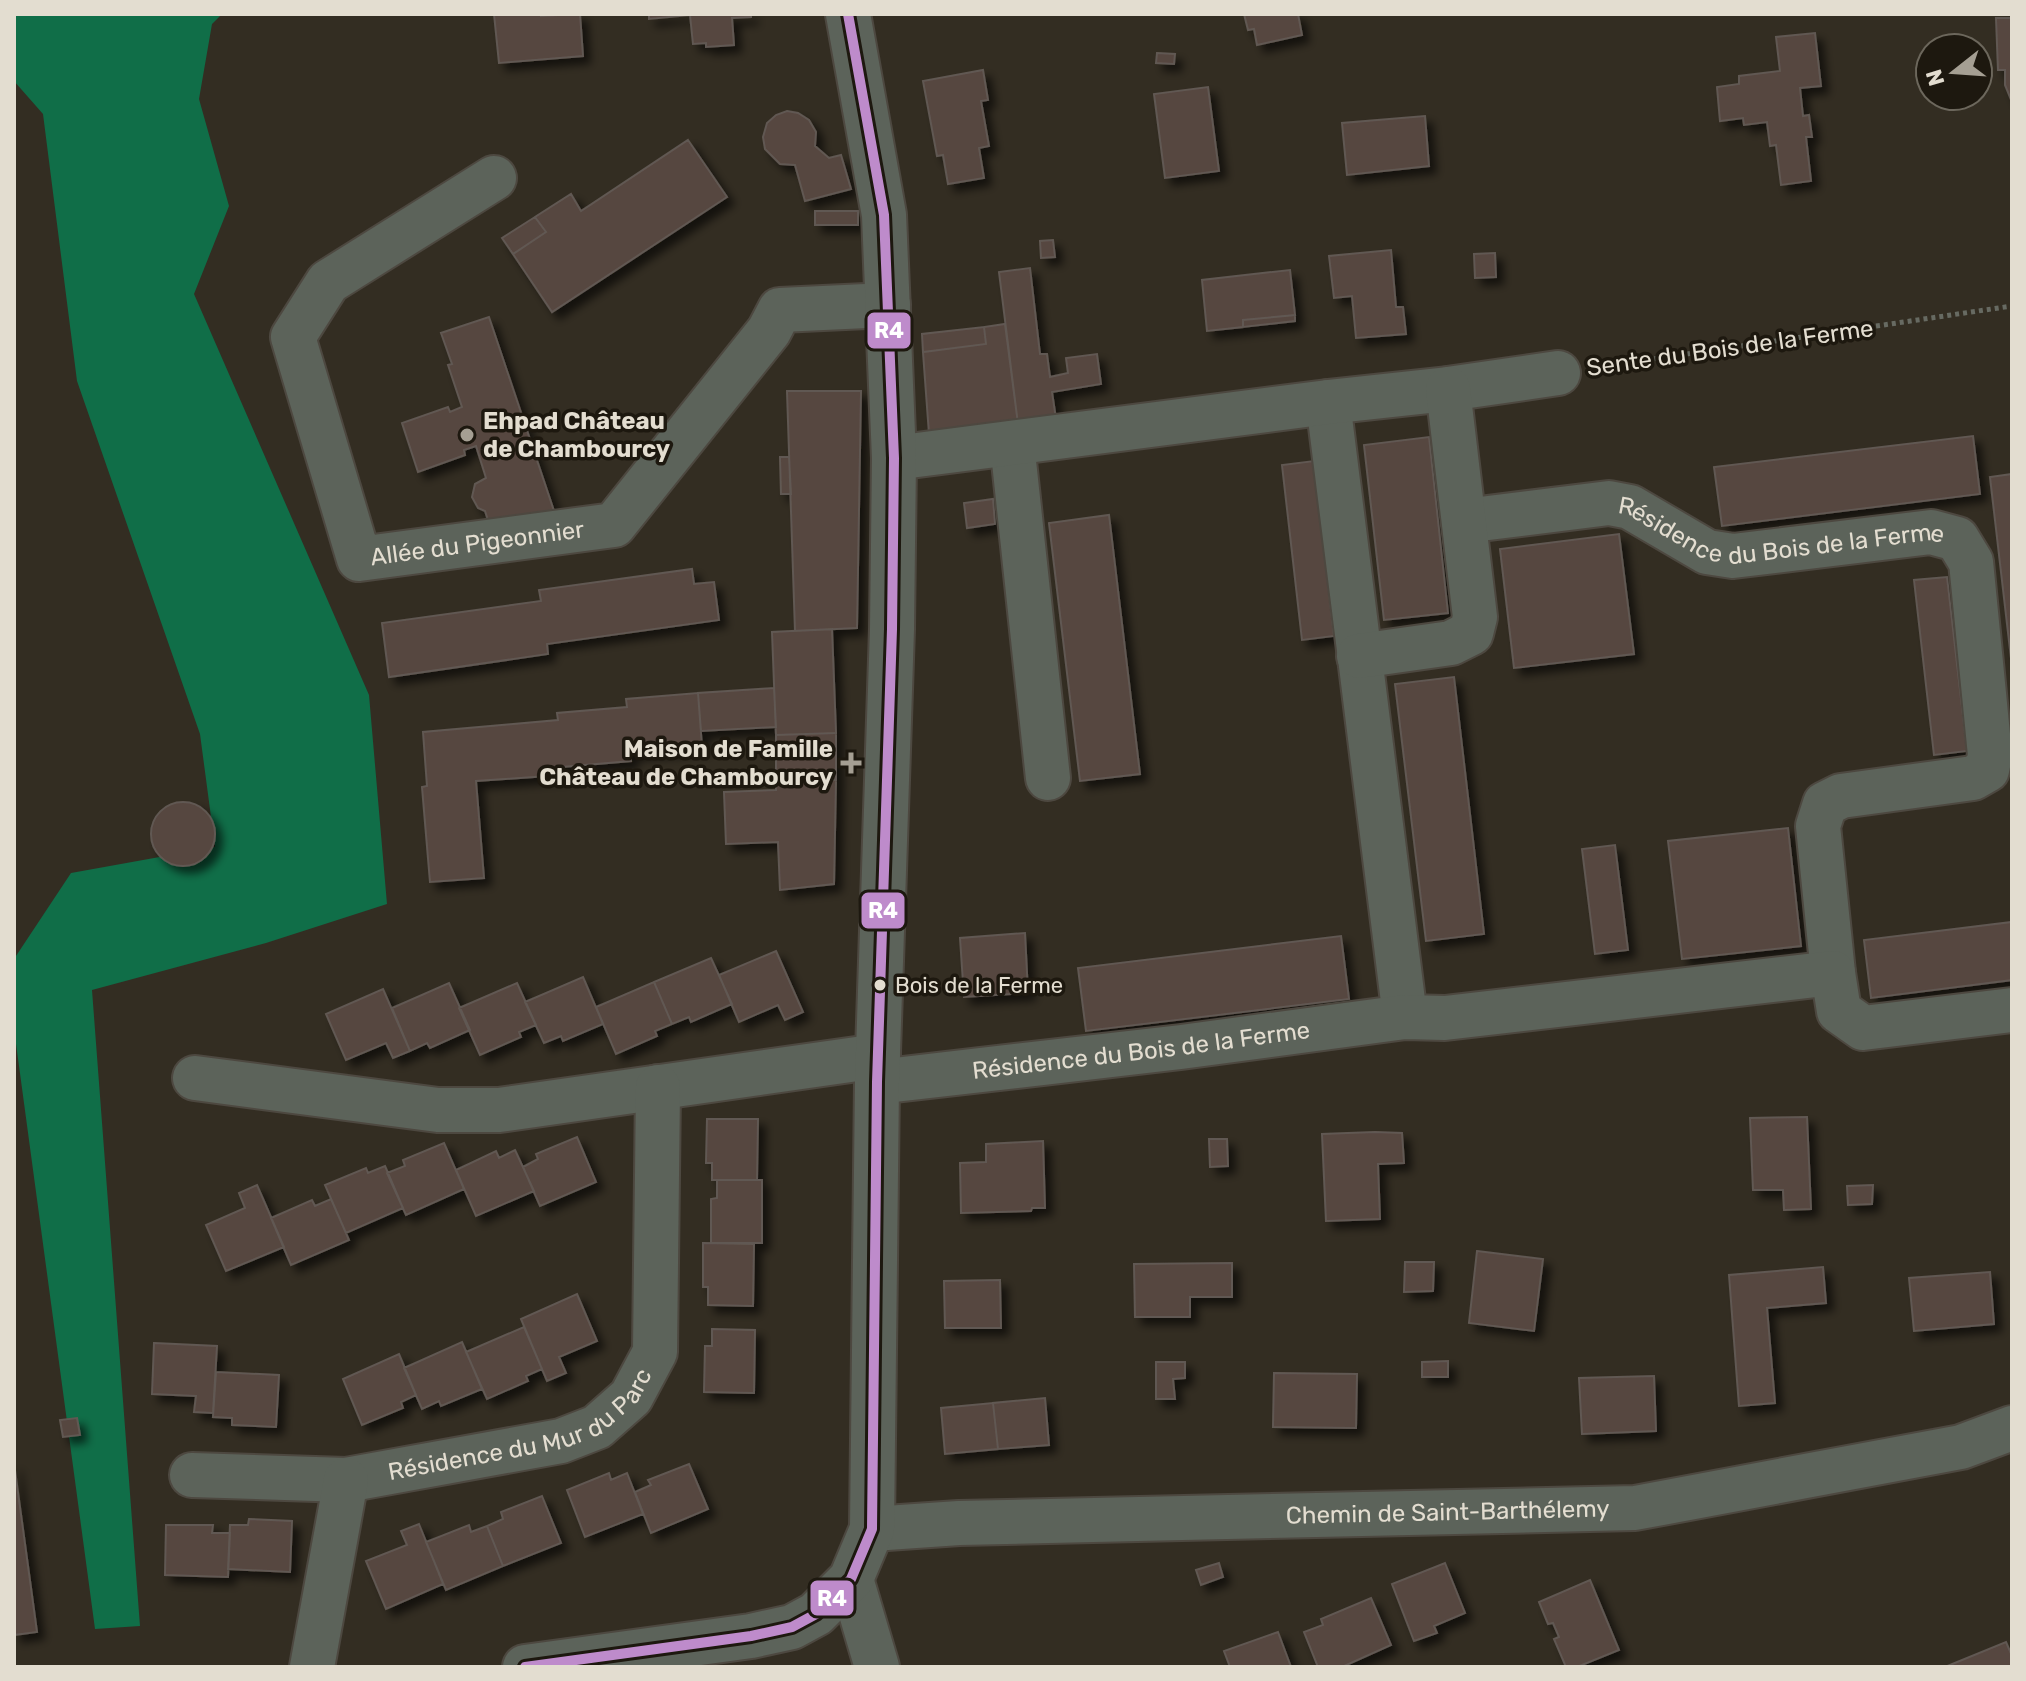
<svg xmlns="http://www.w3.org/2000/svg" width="2026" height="1681" font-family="Rubik,sans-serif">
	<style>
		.forest { fill: #106e48 }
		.building { fill: #574640; stroke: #615852; stroke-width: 2; filter: url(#shadow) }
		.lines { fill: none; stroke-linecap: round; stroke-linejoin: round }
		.minor-casing { stroke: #4d4840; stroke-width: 48 }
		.path { stroke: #676a62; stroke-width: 5; stroke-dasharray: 4 4; stroke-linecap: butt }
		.minor { stroke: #5c635a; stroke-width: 44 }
		.bus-1-casing { stroke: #1d180f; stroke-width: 16 }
		.bus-1 { stroke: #be8bcb; stroke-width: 10 }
		.poi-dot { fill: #a59f93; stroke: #1d180f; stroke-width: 3 }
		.bus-dot { fill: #e3ddd0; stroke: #1d180f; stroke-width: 3 }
		.labels { text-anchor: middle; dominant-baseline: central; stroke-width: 7; stroke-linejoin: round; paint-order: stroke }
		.bus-label { font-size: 22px; fill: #e3ddd0; stroke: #1d180f; text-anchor: start }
		.street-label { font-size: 24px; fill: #e3ddd0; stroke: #1d180f }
		.poi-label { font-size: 24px; font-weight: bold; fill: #e3ddd0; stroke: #1d180f; text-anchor: start }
		.line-badge { stroke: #1d180f; stroke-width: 3 }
		.badge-label { font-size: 22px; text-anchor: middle; font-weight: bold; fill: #fff }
	</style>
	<defs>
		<filter id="shadow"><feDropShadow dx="7" dy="7" stdDeviation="4" flood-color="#0009"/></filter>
	</defs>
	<rect width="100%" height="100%" fill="#332d22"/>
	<!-- forest -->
	<path class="forest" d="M14,14H222L212,24L199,99L229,206L194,294L369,695L387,904L266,943L92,990L140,1626L95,1629L14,1029V959L71,873L215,847L200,734L77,381L43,114L14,81Z"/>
	<!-- building -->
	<path class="building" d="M494,14H541V16L580,14L583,56L499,63Z
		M649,14H751V17L732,18L734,45L706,47V43L693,44L690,15L649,19Z
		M1244,14H1298L1302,35L1257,45L1254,29L1248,30Z
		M1996,18H2012V102L2005,85V70H1998Z
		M1815,33L1821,86L1800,88L1803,116L1809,115L1812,137H1806L1811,181L1781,185L1776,145L1770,146L1767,122L1744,125L1743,118L1720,121L1717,87L1739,84V76L1780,71L1776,37Z
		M1157,53L1175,54L1174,64L1156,63Z
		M983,70L988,100L981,101L989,146L979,148L984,178L948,184L943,155L937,156L923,81Z
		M1208,87L1219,171L1165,178L1154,94Z
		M787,111L798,113L809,120L816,132L815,146L829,158L841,155L851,189L805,201L795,165L780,164L765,149L763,137L767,123L776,115Z
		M1425,116L1429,166L1347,175L1342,123Z
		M688,140L727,197L552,312L513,254L546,232L535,217L571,194L581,211Z
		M815,211H858V225H815Z
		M535,217L546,232L513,254L502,238Z
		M1053,240L1055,257L1041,258L1040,241Z
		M1391,250L1396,307H1403L1406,334L1356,338L1352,296L1334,298L1329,256Z
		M1495,253L1496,277L1475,278L1474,254Z
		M1030,268L1040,354H1047L1050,377L1068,373L1066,358L1097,354L1101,384L1052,392L1056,419L1018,424L999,272Z
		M1290,270L1295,315L1243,320V327L1207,331L1202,280Z
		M1295,315V321L1243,327V320Z
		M489,317L554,511L492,533L485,511L478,508L472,497L475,484L486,478L476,446L464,450L465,455L418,472L402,423L448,407L450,412L462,407L448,365L452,364L441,333Z
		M1005,324L1018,424L929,434L923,352L986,344L984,327Z
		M984,327L986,344L923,352L922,334Z
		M787,391H861L857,628L795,631Z
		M1973,436L1980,494L1722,526L1714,467Z
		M1429,437L1448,613L1384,620L1364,445Z
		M780,457H789L791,494H781Z
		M1314,461L1334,636L1302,640L1282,465Z
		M2012,474V667L1990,477Z
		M993,499L995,524L967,528L964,503Z
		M1109,515L1140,774L1080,781L1049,523Z
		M1619,534L1634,654L1514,668L1500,549Z
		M692,569L694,584L714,582L719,620L547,644L548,654L389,677L382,623L541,601L539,590Z
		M1947,577L1967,751L1934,755L1914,580Z
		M832,629L836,733L776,735L772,632Z
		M1454,677L1484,934L1426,941L1395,684Z
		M774,688L776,727L701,731L698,693Z
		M698,693L702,747L630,753L631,761L562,767V775L476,781L484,878L430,882L422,787L427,786L423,732L558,720L557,713L627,707L626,699Z
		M836,733V780L776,782V735Z
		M836,780L834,884L780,890L778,842L726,844L724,792L776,790V782Z
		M151 834a32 32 0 1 1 64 0a32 32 0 1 1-64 0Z
		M1788,828L1801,946L1682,959L1668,841Z
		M1615,845L1628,950L1595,954L1582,849Z
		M2012,922V980L1871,998L1864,940Z
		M1025,933L1028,993L964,997L960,938Z
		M1341,936L1349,999L1086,1031L1078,968Z
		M776,951L803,1012L785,1020L778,1005L739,1022L719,975Z
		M711,958L732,1004L691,1022L689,1017L672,1024L654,982Z
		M583,977L603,1024L563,1041L561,1036L544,1043L525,1002Z
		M654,982L672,1024L655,1031L657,1036L616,1054L596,1007Z
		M449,983L470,1030L430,1048L427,1043L410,1051L392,1008Z
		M517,983L536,1025L519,1032L521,1037L480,1055L459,1008Z
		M383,989L410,1051L393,1058L386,1043L346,1060L326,1014Z
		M1807,1117L1811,1209L1784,1210L1783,1190H1753L1750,1118Z
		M707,1119H758L757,1180H712V1163H706Z
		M1375,1132L1402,1133L1404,1163L1378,1164L1380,1219L1326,1221L1322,1134Z
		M577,1137L596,1182L540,1206L523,1167L538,1159L536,1154Z
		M1209,1139H1227L1228,1166L1210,1167Z
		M1043,1141L1045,1208H1032L1031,1211L961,1213L960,1163L986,1162V1144Z
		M444,1143L464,1189L406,1215L387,1173L405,1166L403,1160Z
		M515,1150L534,1191L476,1216L456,1170L496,1151L499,1158Z
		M385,1166L403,1208L346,1233L325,1185L366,1168L368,1173Z
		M717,1180H762V1243H711V1199L717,1198Z
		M257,1185L284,1247L226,1271L206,1225L245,1208L239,1193Z
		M1873,1185L1872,1204L1848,1205L1847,1186Z
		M331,1199L349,1240L291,1265L271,1218L312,1200L315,1206Z
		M703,1243L754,1244L753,1306L708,1305V1287H703Z
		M1477,1251L1543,1259L1534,1331L1469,1323Z
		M1405,1262H1434L1433,1291L1404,1292Z
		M1232,1263V1297H1190V1317H1135L1134,1264Z
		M1823,1267L1826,1303L1767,1308L1775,1403L1739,1406L1729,1275Z
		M1990,1272L1994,1324L1914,1331L1909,1278Z
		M1000,1280L1001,1328H945L944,1281Z
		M577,1294L597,1341L559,1357L566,1373L547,1381L521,1319Z
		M524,1327L542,1369L526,1376L528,1381L487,1399L466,1352Z
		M712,1329L755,1330L754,1393L704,1392L705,1346H712Z
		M462,1342L482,1389L441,1406L439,1401L422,1409L404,1368Z
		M154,1343L217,1346L213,1413L194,1412L196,1396L152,1394Z
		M399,1354L416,1395L401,1402L403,1408L362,1425L343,1379Z
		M1448,1361V1377H1422V1362Z
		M1156,1362H1185V1378L1173,1379L1175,1399H1156Z
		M216,1372L279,1375L276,1427L232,1425V1418L213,1417Z
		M1274,1373L1357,1374L1356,1428L1273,1427Z
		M1654,1376L1656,1431L1582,1434L1579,1378Z
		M1045,1398L1049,1445L998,1449L993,1403Z
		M993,1403L998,1449L945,1454L941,1408Z
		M77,1418L80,1435L63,1437L60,1420Z
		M14,1463L37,1632L14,1635Z
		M689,1464L708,1509L651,1533L635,1492L651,1485L648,1480Z
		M609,1473L611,1480L627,1473L643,1514L585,1537L567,1490Z
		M542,1496L561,1543L503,1566L487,1526L503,1519L501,1512Z
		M249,1519L292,1521L290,1572L228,1569L230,1525H248Z
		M419,1524L443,1584L386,1609L366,1561L407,1545L401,1531Z
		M166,1525H213L212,1533H230L228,1577L165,1575Z
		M469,1525L471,1532L487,1526L503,1566L446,1590L426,1542Z
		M1219,1563L1223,1577L1201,1585L1196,1570Z
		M1445,1563L1465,1613L1434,1626L1437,1633L1414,1641L1392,1584Z
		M1590,1580L1619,1650L1577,1667H1566L1554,1639L1559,1637L1553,1623L1548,1624L1539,1602Z
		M1371,1598L1391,1645L1342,1667H1318L1304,1632L1323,1625L1321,1619Z
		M1278,1632L1291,1667H1230L1224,1651Z
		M2006,1642L2012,1656V1667H1945Z"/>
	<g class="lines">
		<!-- minor casing -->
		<g class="minor-casing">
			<g id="minor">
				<path id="s1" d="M494,178L328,282L293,337L359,559L614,525L769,331L780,310L888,305"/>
				<path d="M1328,402L1405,1017"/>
				<path d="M1012,443L1048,778"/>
				<path d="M894,458L1328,402L1448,389L1558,373"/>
				<path id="s2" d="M1464,521L1609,503L1630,507L1707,552L1733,556L1931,532L1957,539L1971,562L1990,755L1987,770L1973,778L1841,796L1825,804L1818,826L1833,973"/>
				<path d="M1359,656L1451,643L1471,633L1475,617L1448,389"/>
				<path d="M195,1078L438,1110H499L878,1056"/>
				<path id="s3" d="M877,1082L1181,1047L1405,1017L1445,1018L1833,973L1839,1011L1863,1028L2012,1010"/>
				<path id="s4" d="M192,1475L346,1480L561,1441L597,1427L631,1397L655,1352L658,1087"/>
				<path id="s5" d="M872,1529L959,1523L1635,1508L1961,1447L2012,1428"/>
				<path d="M851,1579L877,1667"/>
				<path d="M312,1667L346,1480"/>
				<path d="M525,1667L751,1636L792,1627L816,1614L851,1579L872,1529L877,1082L892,629L894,458L884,215L848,14"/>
			</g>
		</g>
		<!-- path -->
		<path class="path" d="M1599,367L2012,306"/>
		<!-- minor -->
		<use href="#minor" class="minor"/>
		<!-- bus-1 casing -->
		<g class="bus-1-casing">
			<path id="bus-1" d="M525,1667L751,1636L792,1627L816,1614L851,1579L872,1529L877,1082L892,629L894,458L884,215L848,14"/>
		</g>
		<!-- bus-1 -->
		<use href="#bus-1" class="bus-1"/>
	</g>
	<!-- markers -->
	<g class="poi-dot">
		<circle cx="467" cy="435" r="8"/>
		<path d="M847 751h8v8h8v8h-8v8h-8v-8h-8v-8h8z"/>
	</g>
	<circle class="bus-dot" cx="880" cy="985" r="7"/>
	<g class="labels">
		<!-- bus labels -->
		<g class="bus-label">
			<text x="895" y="985">Bois de la Ferme</text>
		</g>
		<!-- street labels -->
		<g class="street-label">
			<text transform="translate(1730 348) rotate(-8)">Sente du Bois de la Ferme</text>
			<text stroke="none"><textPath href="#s2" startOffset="326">Résidence du Bois de la Ferme</textPath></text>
			<text stroke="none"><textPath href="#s1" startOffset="612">Allée du Pigeonnier</textPath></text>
			<text stroke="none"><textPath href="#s3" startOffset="266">Résidence du Bois de la Ferme</textPath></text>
			<text stroke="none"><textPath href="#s4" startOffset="342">Résidence du Mur du Parc</textPath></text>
			<text stroke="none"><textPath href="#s5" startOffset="576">Chemin de Saint-Barthélemy</textPath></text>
		</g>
		<!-- poi labels -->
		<g class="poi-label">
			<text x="483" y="421">Ehpad Château<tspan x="483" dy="28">de Chambourcy</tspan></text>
			<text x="833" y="749" text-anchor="end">Maison de Famille<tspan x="833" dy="28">Château de Chambourcy</tspan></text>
		</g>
	</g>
	<g class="line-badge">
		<rect x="866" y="311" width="46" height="39" rx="8" fill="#be8bcb"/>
		<rect x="860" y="891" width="46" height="39" rx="8" fill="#be8bcb"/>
		<rect x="809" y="1579" width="46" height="38" rx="8" fill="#be8bcb"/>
	</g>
	<g class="badge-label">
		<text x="889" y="338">R4</text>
		<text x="883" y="918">R4</text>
		<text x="832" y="1606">R4</text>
	</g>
	<!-- border -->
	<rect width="2026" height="1681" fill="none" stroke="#e3ddd0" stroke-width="32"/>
	<!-- north arrow -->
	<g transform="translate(1954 72) rotate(253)"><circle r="38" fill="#1d180f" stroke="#6c675c" stroke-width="2"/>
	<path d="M0-6L14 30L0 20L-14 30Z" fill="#a59f93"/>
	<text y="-12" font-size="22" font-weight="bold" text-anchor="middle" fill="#e3ddd0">N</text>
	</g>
</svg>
